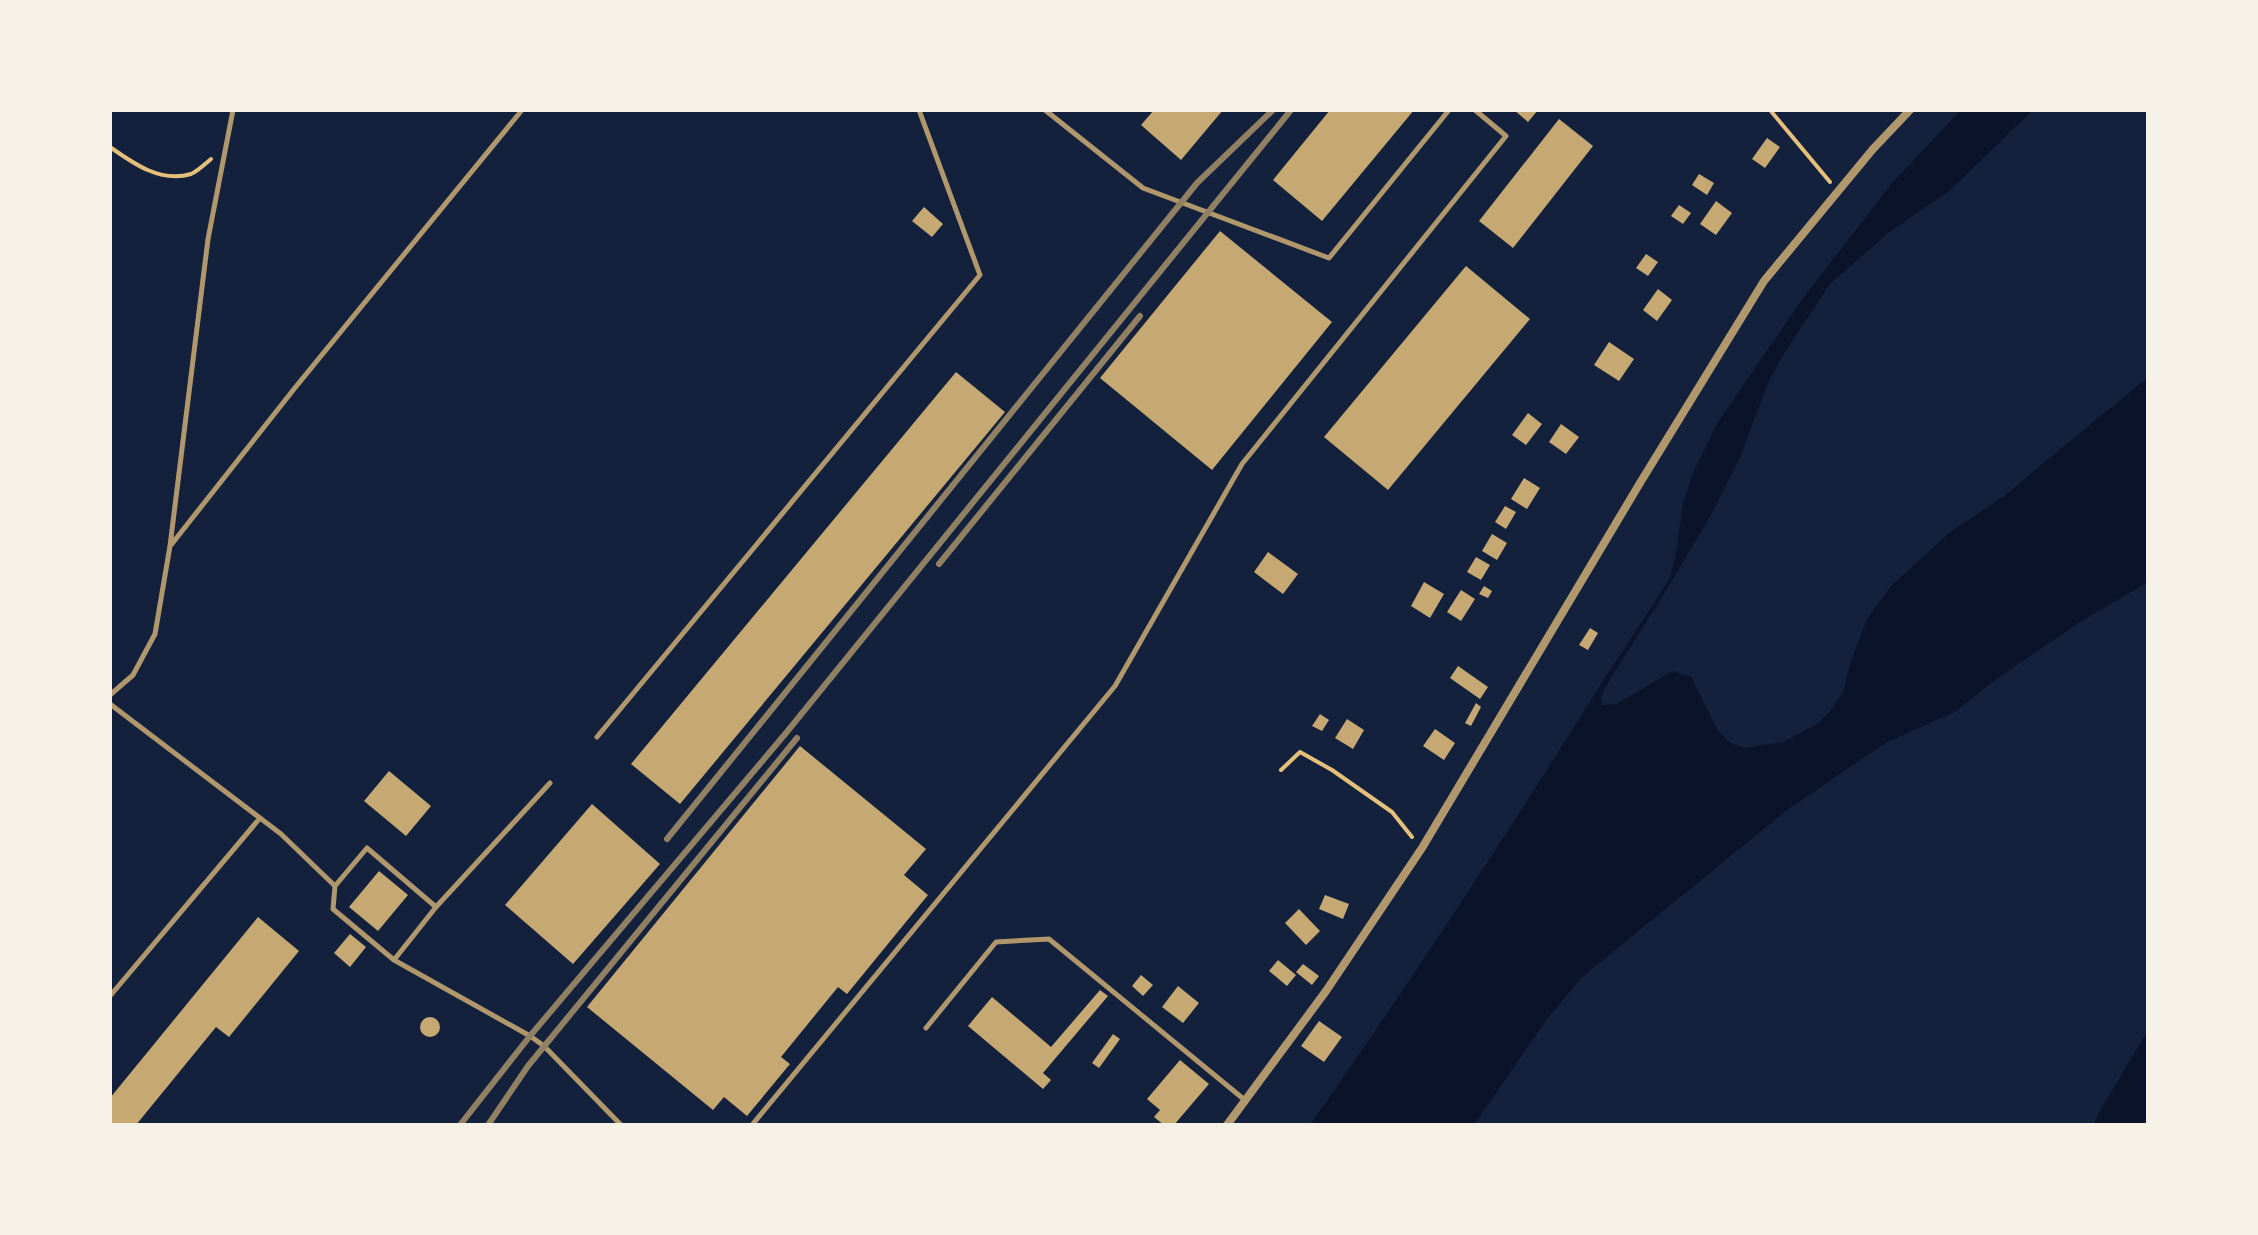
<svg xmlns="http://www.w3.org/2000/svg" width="2258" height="1235" font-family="'PT Sans',sans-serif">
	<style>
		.water { fill: #0b132b }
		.building { fill: #c6a872 }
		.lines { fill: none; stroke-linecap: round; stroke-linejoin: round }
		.path { stroke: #e5c07b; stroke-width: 4 }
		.service { stroke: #b1986c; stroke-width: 5 }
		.minor { stroke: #b1986c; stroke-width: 8 }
		.rail { stroke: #918062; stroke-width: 6 }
	</style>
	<rect width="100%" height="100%" fill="#14213d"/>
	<!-- water -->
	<path class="water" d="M1961,110H2033L1949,191L1888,233L1830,284L1781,358L1768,383L1739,460L1713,511L1672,581L1606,686L1601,697L1602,705L1616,704L1673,671L1691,677L1718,731L1731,743L1744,748L1783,742L1817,724L1831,710L1843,692L1850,664L1867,619L1891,586L1949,533L2004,496L2148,377V582L2080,622L1995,680L1955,712L1887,742L1787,810L1581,978L1547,1019L1474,1125H1310C1411,981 1508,833 1601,684C1624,648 1649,613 1670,577L1676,553L1683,503L1693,473L1718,422L1801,301L1892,183Z
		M2148,1030V1125H2093L2101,1109Z"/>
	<!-- building -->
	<path class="building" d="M1154,110H1223L1181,160L1141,125Z
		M1330,110H1414L1322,221L1273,180Z
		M1514,110H1538L1528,122Z
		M1559,119L1593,146L1513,248L1479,221Z
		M1767,138L1780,147L1765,168L1752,159Z
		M1699,174L1714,183L1707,195L1692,185Z
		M1716,201L1732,213L1716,235L1700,224Z
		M1679,205L1691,213L1683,224L1671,216Z
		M924,207L943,224L932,237L912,221Z
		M1220,231L1332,322L1212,470L1100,378Z
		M1646,254L1658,262L1648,276L1636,268Z
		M1466,266L1530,319L1388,490L1324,437Z
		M1658,289L1672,300L1657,321L1643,310Z
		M1609,342L1634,359L1619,381L1594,365Z
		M956,372L1005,412L680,804L631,764Z
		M1528,413L1542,424L1526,445L1512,435Z
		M1561,424L1579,437L1566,454L1549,442Z
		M1524,478L1540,488L1527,509L1511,499Z
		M1505,506L1516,512L1506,529L1495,522Z
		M1492,534L1507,543L1497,560L1482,551Z
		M1268,552L1298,574L1283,594L1254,572Z
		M1476,557L1490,565L1481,580L1467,572Z
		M1424,582L1444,594L1430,618L1411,606Z
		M1484,586L1492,591L1488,598L1479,594Z
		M1461,590L1475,599L1461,621L1447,612Z
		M1590,628L1598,633L1588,650L1579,645Z
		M1458,666L1488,687L1480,699L1450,678Z
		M1476,703L1481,707L1471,726L1465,723Z
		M1320,714L1329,720L1322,731L1312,726Z
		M1347,719L1364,730L1353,749L1335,738Z
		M1435,729L1455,743L1444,760L1423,746Z
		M800,746L926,849L904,875L928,895L847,994L838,987L781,1057L790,1064L747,1116L724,1097L713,1110L587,1007Z
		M389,771L431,806L406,836L364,801Z
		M592,804L660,864L573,964L505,905Z
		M379,871L408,895L378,931L349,907Z
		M1325,895L1349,904L1343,919L1319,909Z
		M1299,909L1320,931L1306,945L1285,923Z
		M258,917L299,951L229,1037L216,1027L136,1125H110V1098Z
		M350,934L366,947L350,967L334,953Z
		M1278,960L1296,975L1287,986L1269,971Z
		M1303,964L1319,976L1312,985L1296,972Z
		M1141,975L1153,985L1143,996L1132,986Z
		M1178,986L1199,1003L1183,1023L1162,1007Z
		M1100,990L1108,996L1043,1073L1051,1080L1043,1089L968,1026L992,997L1051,1047Z
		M420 1027a10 10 0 1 1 20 0a10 10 0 1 1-20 0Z
		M1319,1021L1342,1037L1324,1062L1301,1046Z
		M1113,1034L1120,1039L1099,1068L1092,1063Z
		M1180,1060L1209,1084L1174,1125H1164L1154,1117L1160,1110L1147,1099Z"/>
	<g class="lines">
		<!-- path -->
		<path class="path" d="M1770,110L1830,182
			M110,147C134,164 161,183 191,174C198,171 205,164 211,159
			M1281,770L1300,752L1332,770L1392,812L1412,837"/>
		<!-- service -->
		<path class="service" d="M1045,110L1143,188L1329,258L1449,110
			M171,545L294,389L522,110
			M110,695L133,675L155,634L170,546L208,239L233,110
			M110,704L281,834L335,886L367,848L436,907
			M597,737L980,275L919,110
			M335,886L333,909L394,960L530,1036L544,1046L621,1125
			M394,960L436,907L550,783
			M110,996L260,818
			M926,1028L996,942L1049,939L1246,1101
			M752,1125L1115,686L1242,464L1506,136L1475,110"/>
		<!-- minor -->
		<path class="minor" d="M1227,1125L1326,991L1422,848L1640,483L1764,281L1873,149L1910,110"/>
		<!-- rail -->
		<path class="rail" d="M939,564L1140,316
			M667,839L1197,183L1273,110
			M460,1125L530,1036L786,733L1291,110
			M488,1125L528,1066L797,738"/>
	</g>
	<!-- border -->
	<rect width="2258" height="1235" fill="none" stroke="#f6f1e7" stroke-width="224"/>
</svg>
